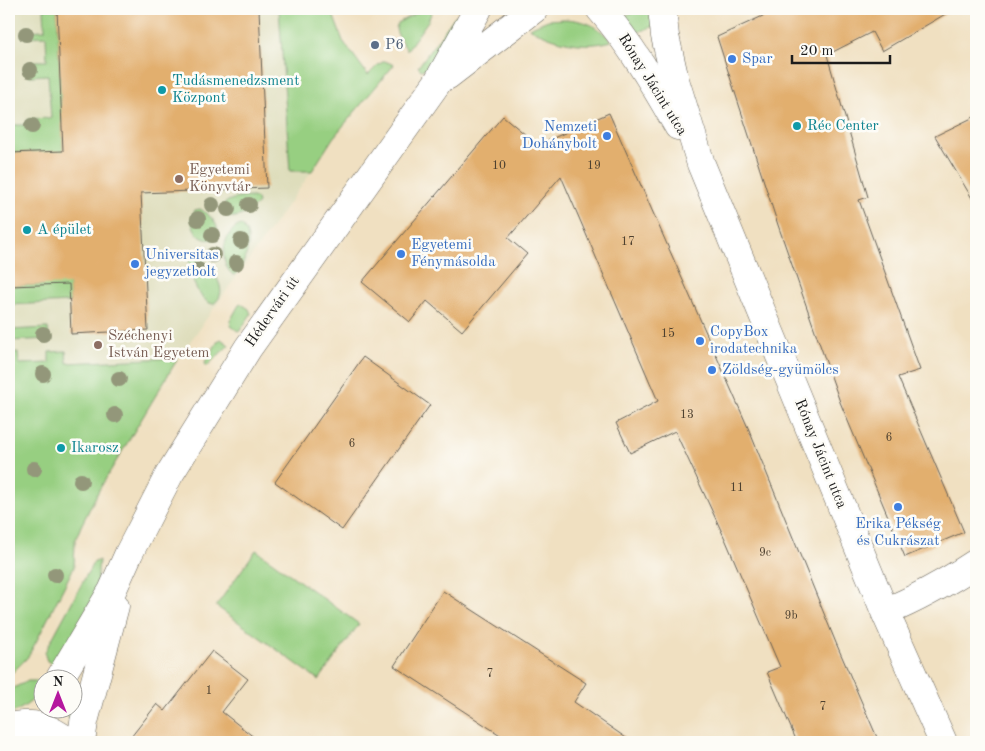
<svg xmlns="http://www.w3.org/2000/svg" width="985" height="751" font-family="'Old Standard TT',serif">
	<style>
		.built { fill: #deddbb }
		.green { fill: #97cf81; stroke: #5a764e }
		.building { fill: #e2af6e }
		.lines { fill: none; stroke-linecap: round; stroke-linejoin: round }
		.minor-casing { stroke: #666156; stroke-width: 29 }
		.tertiary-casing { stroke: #666156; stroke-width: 29 }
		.minor { stroke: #fff; stroke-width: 28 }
		.tertiary { stroke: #fff; stroke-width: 28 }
		.tree { fill: #93977a }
		.service-dot { fill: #5c6f8a; stroke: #fdfcf7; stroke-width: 2 }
		.shop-dot { fill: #3f7fe0; stroke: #fdfcf7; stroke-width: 2 }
		.culture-dot { fill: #0f9aa8; stroke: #fdfcf7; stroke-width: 2 }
		.education-dot { fill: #8d6e63; stroke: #fdfcf7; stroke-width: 2 }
		.labels { text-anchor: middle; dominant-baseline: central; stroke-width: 5; stroke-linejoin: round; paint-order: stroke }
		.number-label { font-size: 12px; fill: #4e4130 }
		.service-label { font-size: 15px; fill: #4e5e75; stroke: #fdfcf7; text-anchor: start }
		.shop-label { font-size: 15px; fill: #366cbe; stroke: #fdfcf7; text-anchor: start }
		.culture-label { font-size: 15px; fill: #0d838f; stroke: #fdfcf7; text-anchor: start }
		.street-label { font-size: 15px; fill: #1c1c1c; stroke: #fdfcf7 }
		.education-label { font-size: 15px; fill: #785e54; stroke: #fdfcf7; text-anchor: start }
	</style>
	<rect width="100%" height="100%" fill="#fdfcf7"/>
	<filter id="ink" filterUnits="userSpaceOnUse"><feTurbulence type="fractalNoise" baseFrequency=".02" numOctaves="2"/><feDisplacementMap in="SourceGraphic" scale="10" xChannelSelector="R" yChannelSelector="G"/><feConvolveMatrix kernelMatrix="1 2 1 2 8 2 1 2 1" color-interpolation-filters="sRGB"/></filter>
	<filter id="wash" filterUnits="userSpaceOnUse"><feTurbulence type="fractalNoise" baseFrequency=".0096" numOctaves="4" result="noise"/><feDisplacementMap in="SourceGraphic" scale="20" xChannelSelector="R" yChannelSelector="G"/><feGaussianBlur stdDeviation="1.12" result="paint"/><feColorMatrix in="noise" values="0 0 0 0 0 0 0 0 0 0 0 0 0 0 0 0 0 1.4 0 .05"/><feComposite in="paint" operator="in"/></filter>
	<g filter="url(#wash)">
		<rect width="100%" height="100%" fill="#f0e0c1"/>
		<!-- built -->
		<path class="built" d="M9,9H302L312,171L177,360L99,490L81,526L75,541L74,567L36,642L27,658L9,676Z"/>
		<!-- green -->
		<path class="green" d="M44,9H57L65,191H41L40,152L9,153V125H25L27,120L29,119L51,118L48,75L30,76L25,73C21,59 37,61 47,61L46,36L25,37L21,34L25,31L45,30Z
			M279,9H331L343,41L368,75L379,64L385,61L394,65L333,138L312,171H290Z
			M418,9H433L428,21L407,50C390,24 392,25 419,12Z
			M641,9H650L654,26L633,34L624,16Z
			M459,15L464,18L426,69L421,70L418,67L455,16Z
			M563,19C586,20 596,25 612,41C582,49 556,42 529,28L548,20Z
			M252,197L257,199L258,203C250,213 226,227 222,207C228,197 241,198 252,197Z
			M200,209C210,215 221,225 217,238C201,244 194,232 191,219L195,210Z
			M241,225C255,237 246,262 236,274L233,275C218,263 222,231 241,225Z
			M191,253H196L199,256C209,266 233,291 213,304C197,301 185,267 191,253Z
			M43,260H68L70,302L9,305V286L44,285Z
			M240,303L249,309L251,314L239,332L231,326L230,321Z
			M48,328L49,339L9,341V330Z
			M221,339L229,345L206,367L205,362L218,341Z
			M66,351L67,363L174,358L177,360L99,490L81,526L75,541L74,567L36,642L27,658L9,676V353L18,352L19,364L49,363V352Z
			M256,550L359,624L319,680L216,606Z
			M99,560L96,592L56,666L47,661L45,655V652L93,563Z
			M28,681H38L42,683V690C33,701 23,709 9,714V690Z
			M73,695L80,698L73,718H70L51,709L72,708Z"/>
		<g id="blocks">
			<!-- building -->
			<path class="building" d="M57,9H259L267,188L141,193L148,330L71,334L69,284L9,286V153L63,151Z
				M778,9H954L882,51L872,32L827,55L868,197L859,200L920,370L898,377L964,532L905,557L840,402L778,225L717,37Z
				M609,113L749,430L836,643L879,742H797L767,672L780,667L726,541L675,431L630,453L616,423L658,401L561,176L508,238L527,254L462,331L427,301L410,322L362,282L503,116L538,145Z
				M976,116V205L935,136Z
				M363,357L430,405L342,530L275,482Z
				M443,591L586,683L574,702L632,742H511L394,666Z
				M212,651L248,679L222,712L260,742H127L157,704L165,711Z"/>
		</g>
	</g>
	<g filter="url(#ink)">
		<use href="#blocks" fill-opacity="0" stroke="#666156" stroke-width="1"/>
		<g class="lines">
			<!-- minor casing -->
			<g class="minor-casing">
				<path id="minor" d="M600,9C631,44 655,86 678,126
					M662,9L665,36L675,80L701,164L885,612L943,742
					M885,612C917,599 947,582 976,563"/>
			</g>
			<!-- tertiary casing -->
			<g class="tertiary-casing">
				<path id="tertiary" d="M447,76L534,9
					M60,678L112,591L129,553L169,475L248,348L437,83L478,9
					M9,727C34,721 49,727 69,742
					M81,742L84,722L115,606"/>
			</g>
			<!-- minor -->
			<use href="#minor" class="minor"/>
			<!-- tertiary -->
			<use href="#tertiary" class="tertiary"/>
		</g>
		<!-- trees -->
		<g class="tree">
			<circle cx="26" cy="34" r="8"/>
			<circle cx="30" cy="70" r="8"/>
			<circle cx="32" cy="126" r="8"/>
			<circle cx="212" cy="205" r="8"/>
			<circle cx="249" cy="205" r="8"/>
			<circle cx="228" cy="209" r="8"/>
			<circle cx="198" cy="219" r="8"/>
			<circle cx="212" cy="235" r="8"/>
			<circle cx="241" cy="241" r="8"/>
			<circle cx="213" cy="255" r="8"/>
			<circle cx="236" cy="263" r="8"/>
			<circle cx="198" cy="270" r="8"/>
			<circle cx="43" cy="334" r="8"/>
			<circle cx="43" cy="374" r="8"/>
			<circle cx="119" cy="379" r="8"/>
			<circle cx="115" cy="415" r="8"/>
			<circle cx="34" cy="469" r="8"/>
			<circle cx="81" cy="481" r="8"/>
			<circle cx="55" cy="575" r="8"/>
		</g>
	</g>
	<!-- markers -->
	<circle class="service-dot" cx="375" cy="45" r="5"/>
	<g class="shop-dot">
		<circle cx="732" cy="59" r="5"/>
		<circle cx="607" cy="136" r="5"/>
		<circle cx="401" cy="254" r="5"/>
		<circle cx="135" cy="264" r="5"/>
		<circle cx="700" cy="341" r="5"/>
		<circle cx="712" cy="370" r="5"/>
		<circle cx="898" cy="507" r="5"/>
	</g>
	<g class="culture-dot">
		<circle cx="162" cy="90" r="5"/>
		<circle cx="797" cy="126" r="5"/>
		<circle cx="27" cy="230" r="5"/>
		<circle cx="61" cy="448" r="5"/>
	</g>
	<g class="education-dot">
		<circle cx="179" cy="179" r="5"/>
		<circle cx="98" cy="345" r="5"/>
	</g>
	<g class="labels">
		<!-- number labels -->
		<g class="number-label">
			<text x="499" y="166">10</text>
			<text x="594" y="166">19</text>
			<text x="628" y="242">17</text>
			<text x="668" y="334">15</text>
			<text x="687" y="415">13</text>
			<text x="889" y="438">6</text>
			<text x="352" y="444">6</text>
			<text x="737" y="488">11</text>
			<text x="765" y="553">9c</text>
			<text x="791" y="616">9b</text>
			<text x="490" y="674">7</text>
			<text x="209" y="691">1</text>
			<text x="823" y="707">7</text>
		</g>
		<!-- service labels -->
		<g class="service-label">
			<text x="385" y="45">P6</text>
		</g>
		<!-- shop labels -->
		<g class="shop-label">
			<text x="742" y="59">Spar</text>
			<text x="597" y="127" text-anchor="end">Nemzeti<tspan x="597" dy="17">Dohánybolt</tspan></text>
			<text x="411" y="245">Egyetemi<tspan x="411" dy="17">Fénymásolda</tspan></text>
			<text x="145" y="255">Universitas<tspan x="145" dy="17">jegyzetbolt</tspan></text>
			<text x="710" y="332">CopyBox<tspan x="710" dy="17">irodatechnika</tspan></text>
			<text x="722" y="370">Zöldség-gyümölcs</text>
			<text x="898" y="524" text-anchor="middle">Erika Pékség<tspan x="898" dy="17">és Cukrászat</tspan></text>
		</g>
		<!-- culture labels -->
		<g class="culture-label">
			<text x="172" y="81">Tudásmenedzsment<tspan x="172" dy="17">Központ</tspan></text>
			<text x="807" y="126">Réc Center</text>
			<text x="37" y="230">A épület</text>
			<text x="71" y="448">Ikarosz</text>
		</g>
		<!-- street labels -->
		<g class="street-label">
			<text transform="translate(652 85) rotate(58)">Rónay Jácint utca</text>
			<text transform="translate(273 312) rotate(-55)">Hédervári út</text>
			<text transform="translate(820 454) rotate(68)">Rónay Jácint utca</text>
		</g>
		<!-- education labels -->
		<g class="education-label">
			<text x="189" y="170">Egyetemi<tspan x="189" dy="17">Könyvtár</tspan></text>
			<text x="108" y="336">Széchenyi<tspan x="108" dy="17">István Egyetem</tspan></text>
		</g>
	</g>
	<!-- margin -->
	<rect width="985" height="751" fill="none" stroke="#fdfcf7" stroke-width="30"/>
	<!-- north arrow -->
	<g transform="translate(58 694)"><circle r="24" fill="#fdfcf7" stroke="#a3a29f"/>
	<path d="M0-4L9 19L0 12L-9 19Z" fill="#b5179e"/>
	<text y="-8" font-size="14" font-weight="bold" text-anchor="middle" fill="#1c1c1c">N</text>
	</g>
	<!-- scale -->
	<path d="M792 55v8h98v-8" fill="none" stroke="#1c1c1c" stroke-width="2.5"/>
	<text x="800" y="55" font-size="15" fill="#1c1c1c" stroke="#fdfcf7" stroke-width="4" paint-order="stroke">20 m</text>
</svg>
